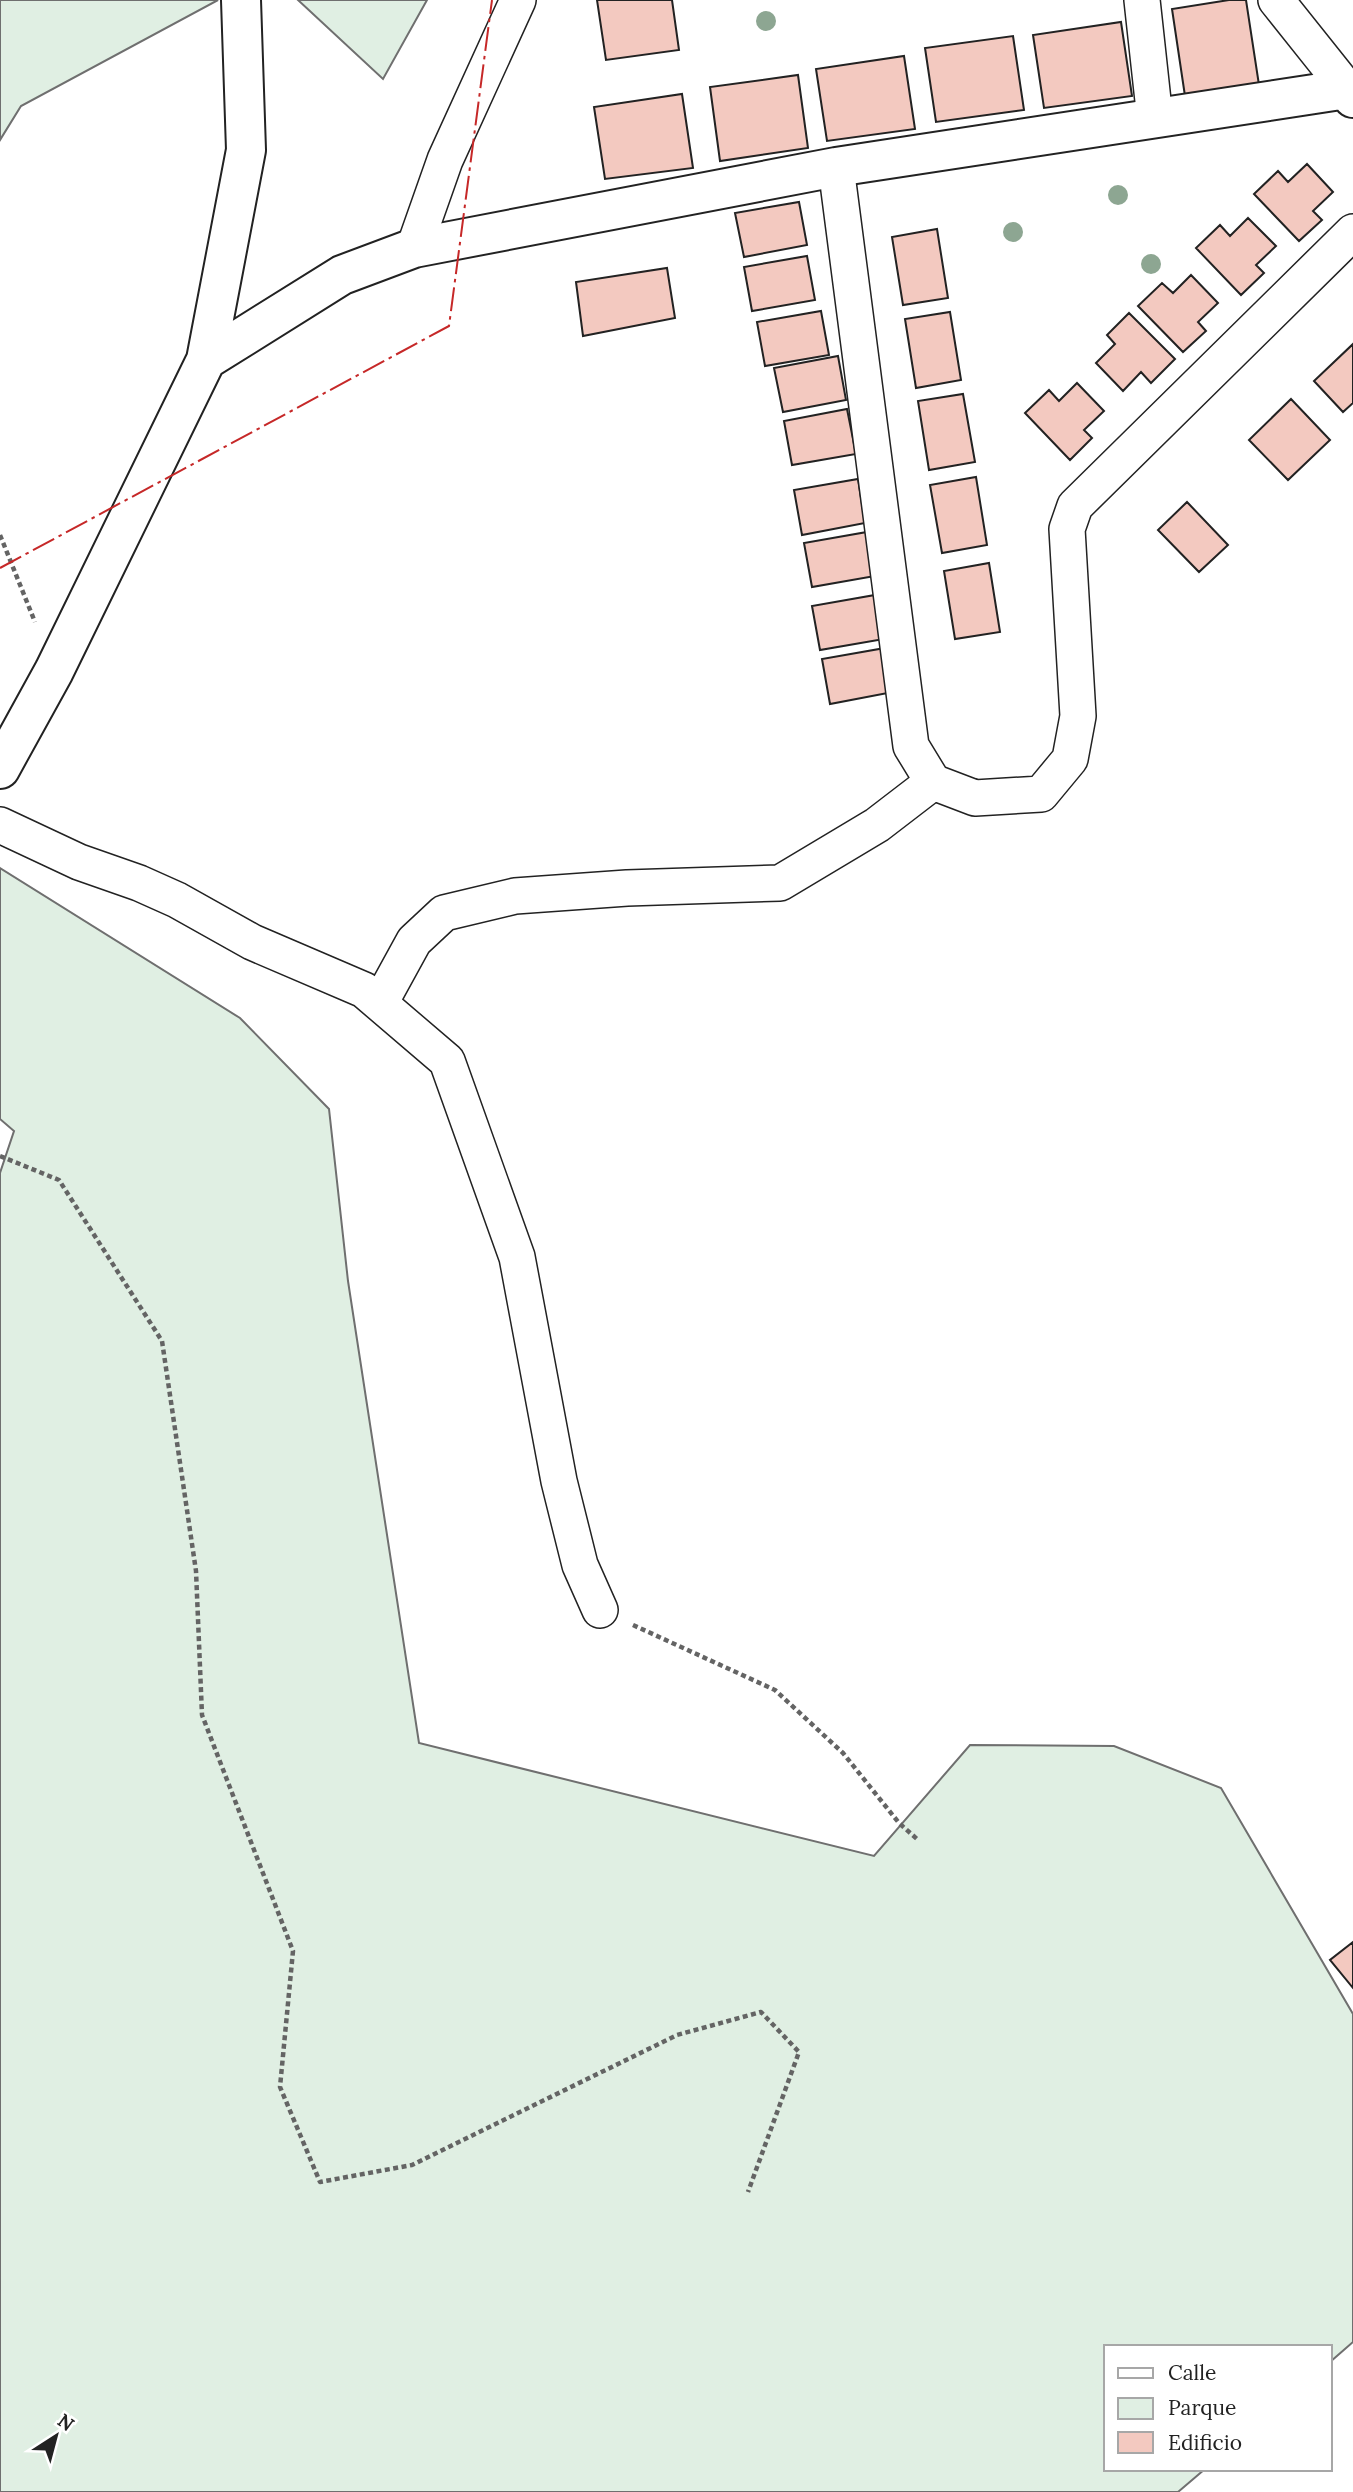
<svg xmlns="http://www.w3.org/2000/svg" width="1353" height="2492" font-family="Lora,serif">
	<style>
		.green { fill: #e0efe3; stroke: #6f6f6f; stroke-width: 2 }
		.building { fill: #f3c9c0; stroke: #222; stroke-width: 2 }
		.lines { fill: none; stroke-linecap: round; stroke-linejoin: round }
		.street-casing { stroke: #222; stroke-width: 38 }
		.secondary-casing { stroke: #222; stroke-width: 42 }
		.path { stroke: #646464; stroke-width: 4.5; stroke-dasharray: 5 3.5; stroke-linecap: butt }
		.street { stroke: #fff; stroke-width: 35 }
		.secondary { stroke: #fff; stroke-width: 38 }
		.power { stroke: #c62828; stroke-width: 2; stroke-dasharray: 24 5 3.5 5; stroke-linecap: butt }
		.tree { fill: #8da692 }
	</style>
	<rect width="100%" height="100%" fill="#fff"/>
	<!-- green -->
	<path class="green" d="M0,0H218L21,106L0,140Z
		M298,0H427L383,79Z
		M0,868L240,1018L329,1109L348,1281L419,1743L874,1856L970,1745L1114,1746L1221,1788L1353,2014V2342L1330,2362V2347H1106V2469H1205L1178,2492H0V1173L14,1131L0,1119Z"/>
	<!-- building -->
	<path class="building" d="M597,0H672L679,50L606,60Z
		M1229,0H1246L1259,85L1185,96L1172,9Z
		M1121,22L1132,96L1044,108L1033,35Z
		M1013,36L1024,110L936,122L925,48Z
		M904,56L915,129L827,141L816,69Z
		M798,75L808,148L720,161L710,87Z
		M682,94L693,168L605,179L594,107Z
		M1307,164L1333,192L1313,211L1322,220L1299,241L1254,194L1278,171L1288,182Z
		M799,202L807,245L744,257L735,213Z
		M1248,218L1276,246L1256,265L1264,273L1241,295L1196,248L1220,225L1230,236Z
		M937,229L948,298L903,305L892,237Z
		M807,256L815,300L752,311L744,267Z
		M667,268L675,318L583,336L576,282Z
		M1191,275L1218,303L1198,322L1206,331L1183,352L1138,306L1162,283L1173,293Z
		M821,311L829,355L765,366L757,322Z
		M950,312L961,380L916,388L905,319Z
		M1129,313L1175,359L1151,383L1141,372L1123,391L1096,363L1115,344L1107,335Z
		M1353,344V403L1343,412L1314,381Z
		M838,356L846,400L783,412L774,368Z
		M1077,383L1104,411L1084,430L1092,438L1070,460L1025,413L1049,390L1059,401Z
		M963,394L975,462L929,470L918,401Z
		M1291,399L1330,440L1288,480L1249,440Z
		M847,409L856,454L792,465L784,421Z
		M976,477L987,545L942,553L930,485Z
		M858,479L865,523L802,535L794,490Z
		M1187,502L1228,545L1199,572L1158,530Z
		M867,532L875,576L812,587L804,543Z
		M989,563L1000,632L955,639L944,571Z
		M875,595L884,639L820,650L812,606Z
		M885,648L893,692L830,704L822,659Z
		M1353,1942V1988L1330,1960Z"/>
	<g class="lines">
		<!-- street casing -->
		<g class="street-casing">
			<path id="street" d="M1142,0L1155,119
				M1276,0L1347,89
				M836,167L911,746L933,782L975,798L1041,794L1070,759L1078,716L1067,529L1075,506L1353,232
				M414,248L445,160L518,0
				M0,825L79,862L139,883L177,900L252,942L364,990L447,1061L517,1257L559,1481L580,1565L600,1610
				M380,1003L414,941L444,913L515,896L627,888L780,883L877,825L933,782"/>
		</g>
		<!-- secondary casing -->
		<g class="secondary-casing">
			<path id="secondary" d="M206,360L342,275L414,248L836,167L1347,89L1353,98
				M0,769L54,671L206,360L246,150L241,0"/>
		</g>
		<!-- path -->
		<path class="path" d="M0,535L35,622
			M0,1156L59,1180L162,1341L196,1571L202,1715L293,1951L280,2087L320,2182L412,2165L677,2035L761,2012L799,2052L748,2192
			M633,1625L775,1690L843,1753L899,1823L917,1839"/>
		<!-- street -->
		<use href="#street" class="street"/>
		<!-- secondary -->
		<use href="#secondary" class="secondary"/>
		<!-- power -->
		<path class="power" d="M0,568L449,326L492,0"/>
	</g>
	<!-- trees -->
	<g class="tree">
		<circle cx="766" cy="21" r="10"/>
		<circle cx="1118" cy="195" r="10"/>
		<circle cx="1013" cy="232" r="10"/>
		<circle cx="1151" cy="264" r="10"/>
	</g>
	<!-- legend -->
	<rect x="1104" y="2345" width="228" height="126" fill="#ffffff" stroke="#a7a7a7" stroke-width="2"/>
	<rect x="1118" y="2368" width="35" height="10" fill="#ffffff" stroke="#a7a7a7" stroke-width="2"/>
	<text x="1168" y="2380" font-size="21" fill="#222222">Calle</text>
	<rect x="1118" y="2398" width="35" height="21" fill="#e0efe3" stroke="#a7a7a7" stroke-width="2"/>
	<text x="1168" y="2415" font-size="21" fill="#222222">Parque</text>
	<rect x="1118" y="2432" width="35" height="21" fill="#f3c9c0" stroke="#a7a7a7" stroke-width="2"/>
	<text x="1168" y="2450" font-size="21" fill="#222222">Edificio</text>
	<!-- north arrow -->
	<g transform="translate(56 2436) rotate(36)" stroke="#ffffff" stroke-width="5" paint-order="stroke">
	<path d="M0-5L12 26L0 18L-12 26Z" fill="#222222"/>
	<text y="-10" font-size="19" font-weight="bold" text-anchor="middle" fill="#222222">N</text>
	</g>
</svg>
